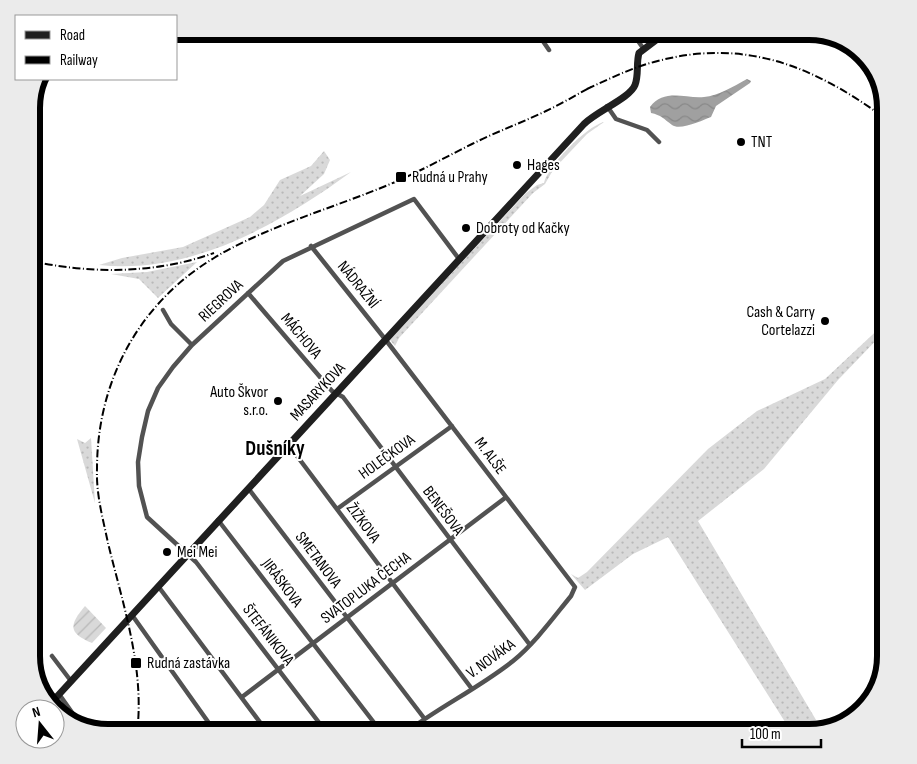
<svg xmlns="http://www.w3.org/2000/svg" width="917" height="764" font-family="'Sofia Sans Condensed',sans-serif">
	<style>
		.grass { fill: url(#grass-dots) }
		.garden { fill: url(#garden-furrows) }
		.water { fill: url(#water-waves) }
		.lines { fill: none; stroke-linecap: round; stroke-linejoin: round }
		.minor { stroke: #525252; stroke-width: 4.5 }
		.secondary { stroke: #1f1f1f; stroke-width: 7 }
		.rail { stroke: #000; stroke-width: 2; stroke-dasharray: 8 2.5 1 2.5; stroke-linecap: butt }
		.poi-dot { fill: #000; stroke: #fff; stroke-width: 2 }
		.labels { text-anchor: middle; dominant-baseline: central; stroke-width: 4; stroke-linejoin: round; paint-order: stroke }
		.poi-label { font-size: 16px; fill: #000; stroke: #fff; text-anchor: start }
		.street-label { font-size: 16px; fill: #000; stroke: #fff }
		.district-label { font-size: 21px; font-weight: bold; fill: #000; stroke: #fff }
		.rim { fill: none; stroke: #000; stroke-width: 6 }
	</style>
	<defs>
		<pattern id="grass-dots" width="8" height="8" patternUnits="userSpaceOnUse" patternTransform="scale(1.25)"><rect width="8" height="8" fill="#d9d9d9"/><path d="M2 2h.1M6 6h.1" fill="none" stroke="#b8b8b8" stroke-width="1.8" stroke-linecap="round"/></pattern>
		<pattern id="garden-furrows" width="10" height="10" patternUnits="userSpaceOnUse" patternTransform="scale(1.25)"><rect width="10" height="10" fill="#d9d9d9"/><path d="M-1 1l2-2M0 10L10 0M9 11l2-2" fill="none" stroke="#b8b8b8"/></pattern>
		<pattern id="water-waves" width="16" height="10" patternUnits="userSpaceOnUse" patternTransform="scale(1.25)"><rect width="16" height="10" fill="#a0a0a0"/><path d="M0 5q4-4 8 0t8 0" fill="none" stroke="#888"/></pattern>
	</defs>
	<rect width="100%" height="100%" fill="#fff"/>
	<!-- grass -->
	<path class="grass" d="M604,122L587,134L553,170L545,184L533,193L399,338L395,346L390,340L526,193L537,185L544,183C547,167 585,127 604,122Z
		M324,151L330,160L324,174L300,196L351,172C280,224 191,275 99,265L122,258L183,247L250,217L264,205L280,180L311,166Z
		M197,262L158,298L139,279L111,274L147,272Z
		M886,322V330L838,380L764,469L698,521L822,730L792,733L668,537L633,554L585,590L571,574L578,578L587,572L708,449L757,411L825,379Z
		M91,438L95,503L77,439L85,443Z"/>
	<!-- garden -->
	<path class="garden" d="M85,606L106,628L92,643C68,633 69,625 85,606Z"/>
	<!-- water -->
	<path class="water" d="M747,79L751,81L750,83L716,106L711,117C703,120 680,131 672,125C664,119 661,115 651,113L650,107C664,88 686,99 704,97C718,96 734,86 747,79Z"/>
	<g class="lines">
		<!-- minor -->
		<path class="minor" d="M536,31L549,50
			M631,31L643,48
			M607,106L616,119L647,130L659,142
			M311,246L385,339L575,587L571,596C553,618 535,643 513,661C479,688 439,707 405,733
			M248,293L332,391L343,397L530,645
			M163,310L171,324L192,345
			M288,444L472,689
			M248,488L424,718
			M337,509L452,426
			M218,520L382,733
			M158,586L268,733
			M132,615L216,733
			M52,656L71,681
			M59,694L78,721
			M242,697L505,498
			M252,733L262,725
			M327,733L196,562L147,517L139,486L138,462L142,437L148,411L158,388L173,367L192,345L283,261L414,199L459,259"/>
		<!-- secondary -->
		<path class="secondary" d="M52,702L584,124C597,111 630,98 635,85C639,75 636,63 639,53L668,31"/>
		<!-- rail -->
		<path class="rail" d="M587,89C609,79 631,68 654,62C744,37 814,66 886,119
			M31,261C92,274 155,274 214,253
			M137,733C145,669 123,605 108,543C103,519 96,494 97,469C97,381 139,303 214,258C265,227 333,208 388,185C417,173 444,158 472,144C496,132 521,123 546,111C561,104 576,95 591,87"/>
	</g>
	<!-- markers -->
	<g class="poi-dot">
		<circle cx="741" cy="142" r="5"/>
		<circle cx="517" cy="165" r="5"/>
		<rect x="395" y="171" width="12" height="12" rx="2.5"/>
		<circle cx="466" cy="228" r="5"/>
		<circle cx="825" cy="321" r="5"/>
		<circle cx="278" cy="401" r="5"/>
		<circle cx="167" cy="552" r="5"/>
		<rect x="130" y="657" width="12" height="12" rx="2.5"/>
	</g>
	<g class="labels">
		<!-- poi labels -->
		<g class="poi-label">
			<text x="751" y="142">TNT</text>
			<text x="527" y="165">Hages</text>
			<text x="412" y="177">Rudná u Prahy</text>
			<text x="476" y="228">Dobroty od Kačky</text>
			<text x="815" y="312" text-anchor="end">Cash &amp; Carry<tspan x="815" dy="18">Cortelazzi</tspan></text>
			<text x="268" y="392" text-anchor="end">Auto Škvor<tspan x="268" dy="18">s.r.o.</tspan></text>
			<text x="177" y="552">Mei Mei</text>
			<text x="147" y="663">Rudná zastávka</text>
		</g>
		<!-- street labels -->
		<g class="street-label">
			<text transform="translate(358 285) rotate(51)">NÁDRAŽNÍ</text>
			<text transform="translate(221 301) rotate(-43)">RIEGROVA</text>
			<text transform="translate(301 336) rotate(50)">MÁCHOVA</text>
			<text transform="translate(318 392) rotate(-47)">MASARYKOVA</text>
			<text transform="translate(490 456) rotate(53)">M. ALŠE</text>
			<text transform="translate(387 457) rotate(-36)">HOLEČKOVA</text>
			<text transform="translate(443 511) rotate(53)">BENEŠOVA</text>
			<text transform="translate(363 523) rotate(53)">ŽIŽKOVA</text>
			<text transform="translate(318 560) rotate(53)">SMETANOVA</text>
			<text transform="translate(282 583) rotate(53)">JIRÁSKOVA</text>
			<text transform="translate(366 588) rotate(-37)">SVATOPLUKA ČECHA</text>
			<text transform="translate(268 635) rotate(52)">ŠTEFÁNIKOVA</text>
			<text transform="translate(491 659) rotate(-36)">V. NOVÁKA</text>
		</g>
		<!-- district labels -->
		<g class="district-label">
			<text x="275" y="448">Dušníky</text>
		</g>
	</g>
	<!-- crop -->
	<path d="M0 0H917V764H0ZM108 40H809A68 68 0 0 1 877 108V656A68 68 0 0 1 809 724H108A68 68 0 0 1 40 656V108A68 68 0 0 1 108 40Z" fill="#ebebeb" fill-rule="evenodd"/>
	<path class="rim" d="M108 40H809A68 68 0 0 1 877 108V656A68 68 0 0 1 809 724H108A68 68 0 0 1 40 656V108A68 68 0 0 1 108 40Z"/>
	<!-- legend -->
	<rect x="15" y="15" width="162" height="65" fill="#ffffff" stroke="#999999"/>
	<rect x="25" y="31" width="25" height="8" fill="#1f1f1f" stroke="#999999"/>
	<text x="60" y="40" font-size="15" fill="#000000">Road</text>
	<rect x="25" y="56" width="25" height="8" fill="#000000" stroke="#999999"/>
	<text x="60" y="65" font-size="15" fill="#000000">Railway</text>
	<!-- north arrow -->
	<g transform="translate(40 724) rotate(343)"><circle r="24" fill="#ffffff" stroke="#999999"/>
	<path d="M0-4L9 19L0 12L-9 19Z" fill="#000000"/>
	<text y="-8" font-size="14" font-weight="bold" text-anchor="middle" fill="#000000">N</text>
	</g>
	<!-- scale -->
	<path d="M742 739v8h79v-8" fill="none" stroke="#000000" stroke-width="2.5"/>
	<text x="750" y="739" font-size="15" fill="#000000" stroke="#ffffff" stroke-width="4" paint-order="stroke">100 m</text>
</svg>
